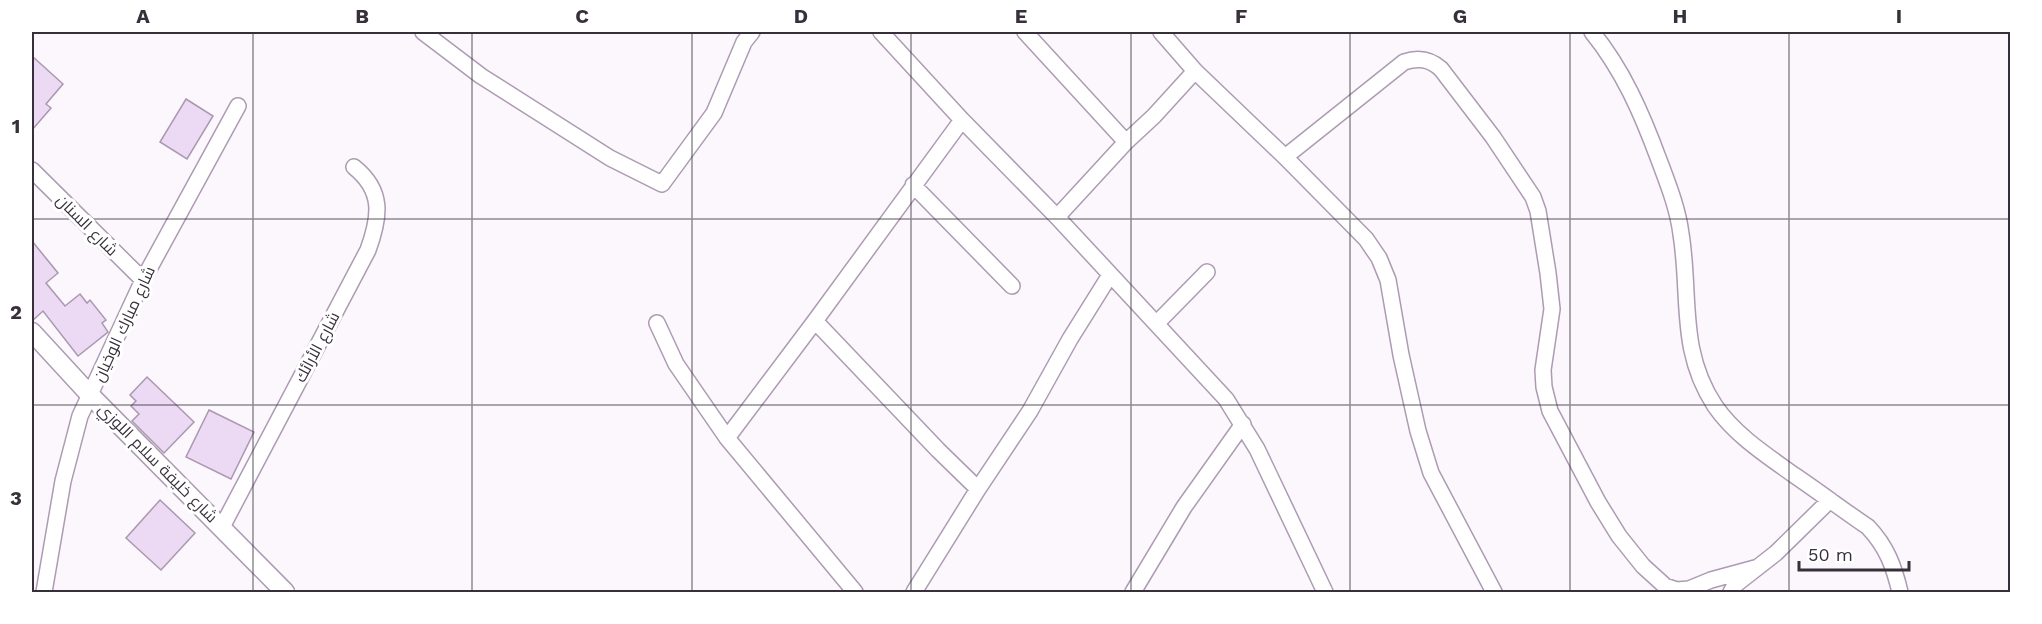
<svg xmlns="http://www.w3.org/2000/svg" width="2042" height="624" font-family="'Work Sans',Cairo,sans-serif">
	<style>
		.building { fill: #ecd9f3; stroke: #ab98b0; stroke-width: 1.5 }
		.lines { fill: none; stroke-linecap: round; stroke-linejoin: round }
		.minor-casing { stroke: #ad9bb3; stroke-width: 18 }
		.tertiary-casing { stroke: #ad9bb3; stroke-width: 21 }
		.minor { stroke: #fff; stroke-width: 15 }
		.tertiary { stroke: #fff; stroke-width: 18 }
		.grid { fill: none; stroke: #37303a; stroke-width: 1.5; stroke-opacity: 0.55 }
		.labels { text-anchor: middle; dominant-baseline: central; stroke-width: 6; stroke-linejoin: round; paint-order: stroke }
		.street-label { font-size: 16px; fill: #37303a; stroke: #fff }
		.neatline { fill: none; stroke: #37303a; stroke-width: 2 }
		.grid-label { font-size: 20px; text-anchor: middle; font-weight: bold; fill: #37303a }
	</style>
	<rect width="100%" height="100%" fill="#fbf7fc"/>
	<!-- building -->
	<path class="building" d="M32,56L63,84L46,104L51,108L32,130Z
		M186,99L213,116L187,159L160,142Z
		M32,241L58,273L46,283L65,306L80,294L87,303L90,300L106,320L102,323L108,332L78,356L43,311L32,321Z
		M147,377L194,422L164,453L132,421L139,414L131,406L136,401L130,395Z
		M209,410L254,432L231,479L186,457Z
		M160,500L195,533L161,570L126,538Z"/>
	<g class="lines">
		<!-- minor casing -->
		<g class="minor-casing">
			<path id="minor" d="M423,32L481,76L610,158L662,184L714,113L744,42L752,32
				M881,32L962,120L1057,217L1226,399L1257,449L1325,592
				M1025,32L1126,142
				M1161,32L1195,71L1285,157L1366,239L1379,258L1388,280L1401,355L1418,431L1431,473L1494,592
				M1592,32C1623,70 1642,114 1659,160C1668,184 1678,209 1681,234C1691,296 1678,350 1715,406C1735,435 1766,455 1794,475C1819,492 1843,510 1868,527C1887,547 1894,567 1900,592
				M1285,157L1404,62C1419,57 1430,59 1441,69L1493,137L1533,197L1538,211L1548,273L1552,309L1543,370L1544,387L1550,411L1598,502L1619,536L1643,566L1665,586L1677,590L1689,589L1711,580L1755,568
				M32,170L143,280
				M913,185L1012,286
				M1057,217L1126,142L1154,116L1195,71
				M815,321L938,450L978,489
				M657,323L676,364L727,438L855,592
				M1157,323L1207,272
				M727,438L815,321L962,120
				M222,527L368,250C380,217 384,191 354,167
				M44,592L63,481L80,416L143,280L238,106
				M914,592L978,489L1030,411L1070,339L1110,275
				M1133,592L1184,507L1243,424
				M1731,592L1735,585L1776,553L1830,500"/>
		</g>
		<!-- tertiary casing -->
		<g class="tertiary-casing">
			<path id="tertiary" d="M32,332L90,395L285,592"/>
		</g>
		<!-- minor -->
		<use href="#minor" class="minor"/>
		<!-- tertiary -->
		<use href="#tertiary" class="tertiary"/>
	</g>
	<!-- grid -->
	<path class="grid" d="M253,32V592M472,32V592M692,32V592M911,32V592M1131,32V592M1350,32V592M1570,32V592M1789,32V592M32,219H2010M32,405H2010"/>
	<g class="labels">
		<!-- street labels -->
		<g class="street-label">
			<text transform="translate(87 225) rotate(45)">شارع السنان</text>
			<text transform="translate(124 324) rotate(-65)">شارع مبارك الوخيان</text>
			<text transform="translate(317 347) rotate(-62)">شارع الأرائك</text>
			<text transform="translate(158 463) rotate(45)">شارع خليفة سلام اللوزي</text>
		</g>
	</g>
	<!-- border -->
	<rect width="2042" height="624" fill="none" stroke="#ffffff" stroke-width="66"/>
	<!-- scale -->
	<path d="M1799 561v9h110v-9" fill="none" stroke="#37303a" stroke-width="3"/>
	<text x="1808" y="561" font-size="18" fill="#37303a" stroke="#ffffff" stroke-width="4.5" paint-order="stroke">50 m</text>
	<rect x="33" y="33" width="1976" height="558" class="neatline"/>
	<g class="grid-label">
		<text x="143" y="23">A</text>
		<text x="362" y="23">B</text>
		<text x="582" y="23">C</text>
		<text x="801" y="23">D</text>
		<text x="1021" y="23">E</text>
		<text x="1241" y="23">F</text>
		<text x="1460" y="23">G</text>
		<text x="1680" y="23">H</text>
		<text x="1899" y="23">I</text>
		<text x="16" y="133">1</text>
		<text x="16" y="319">2</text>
		<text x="16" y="505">3</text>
	</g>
</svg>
